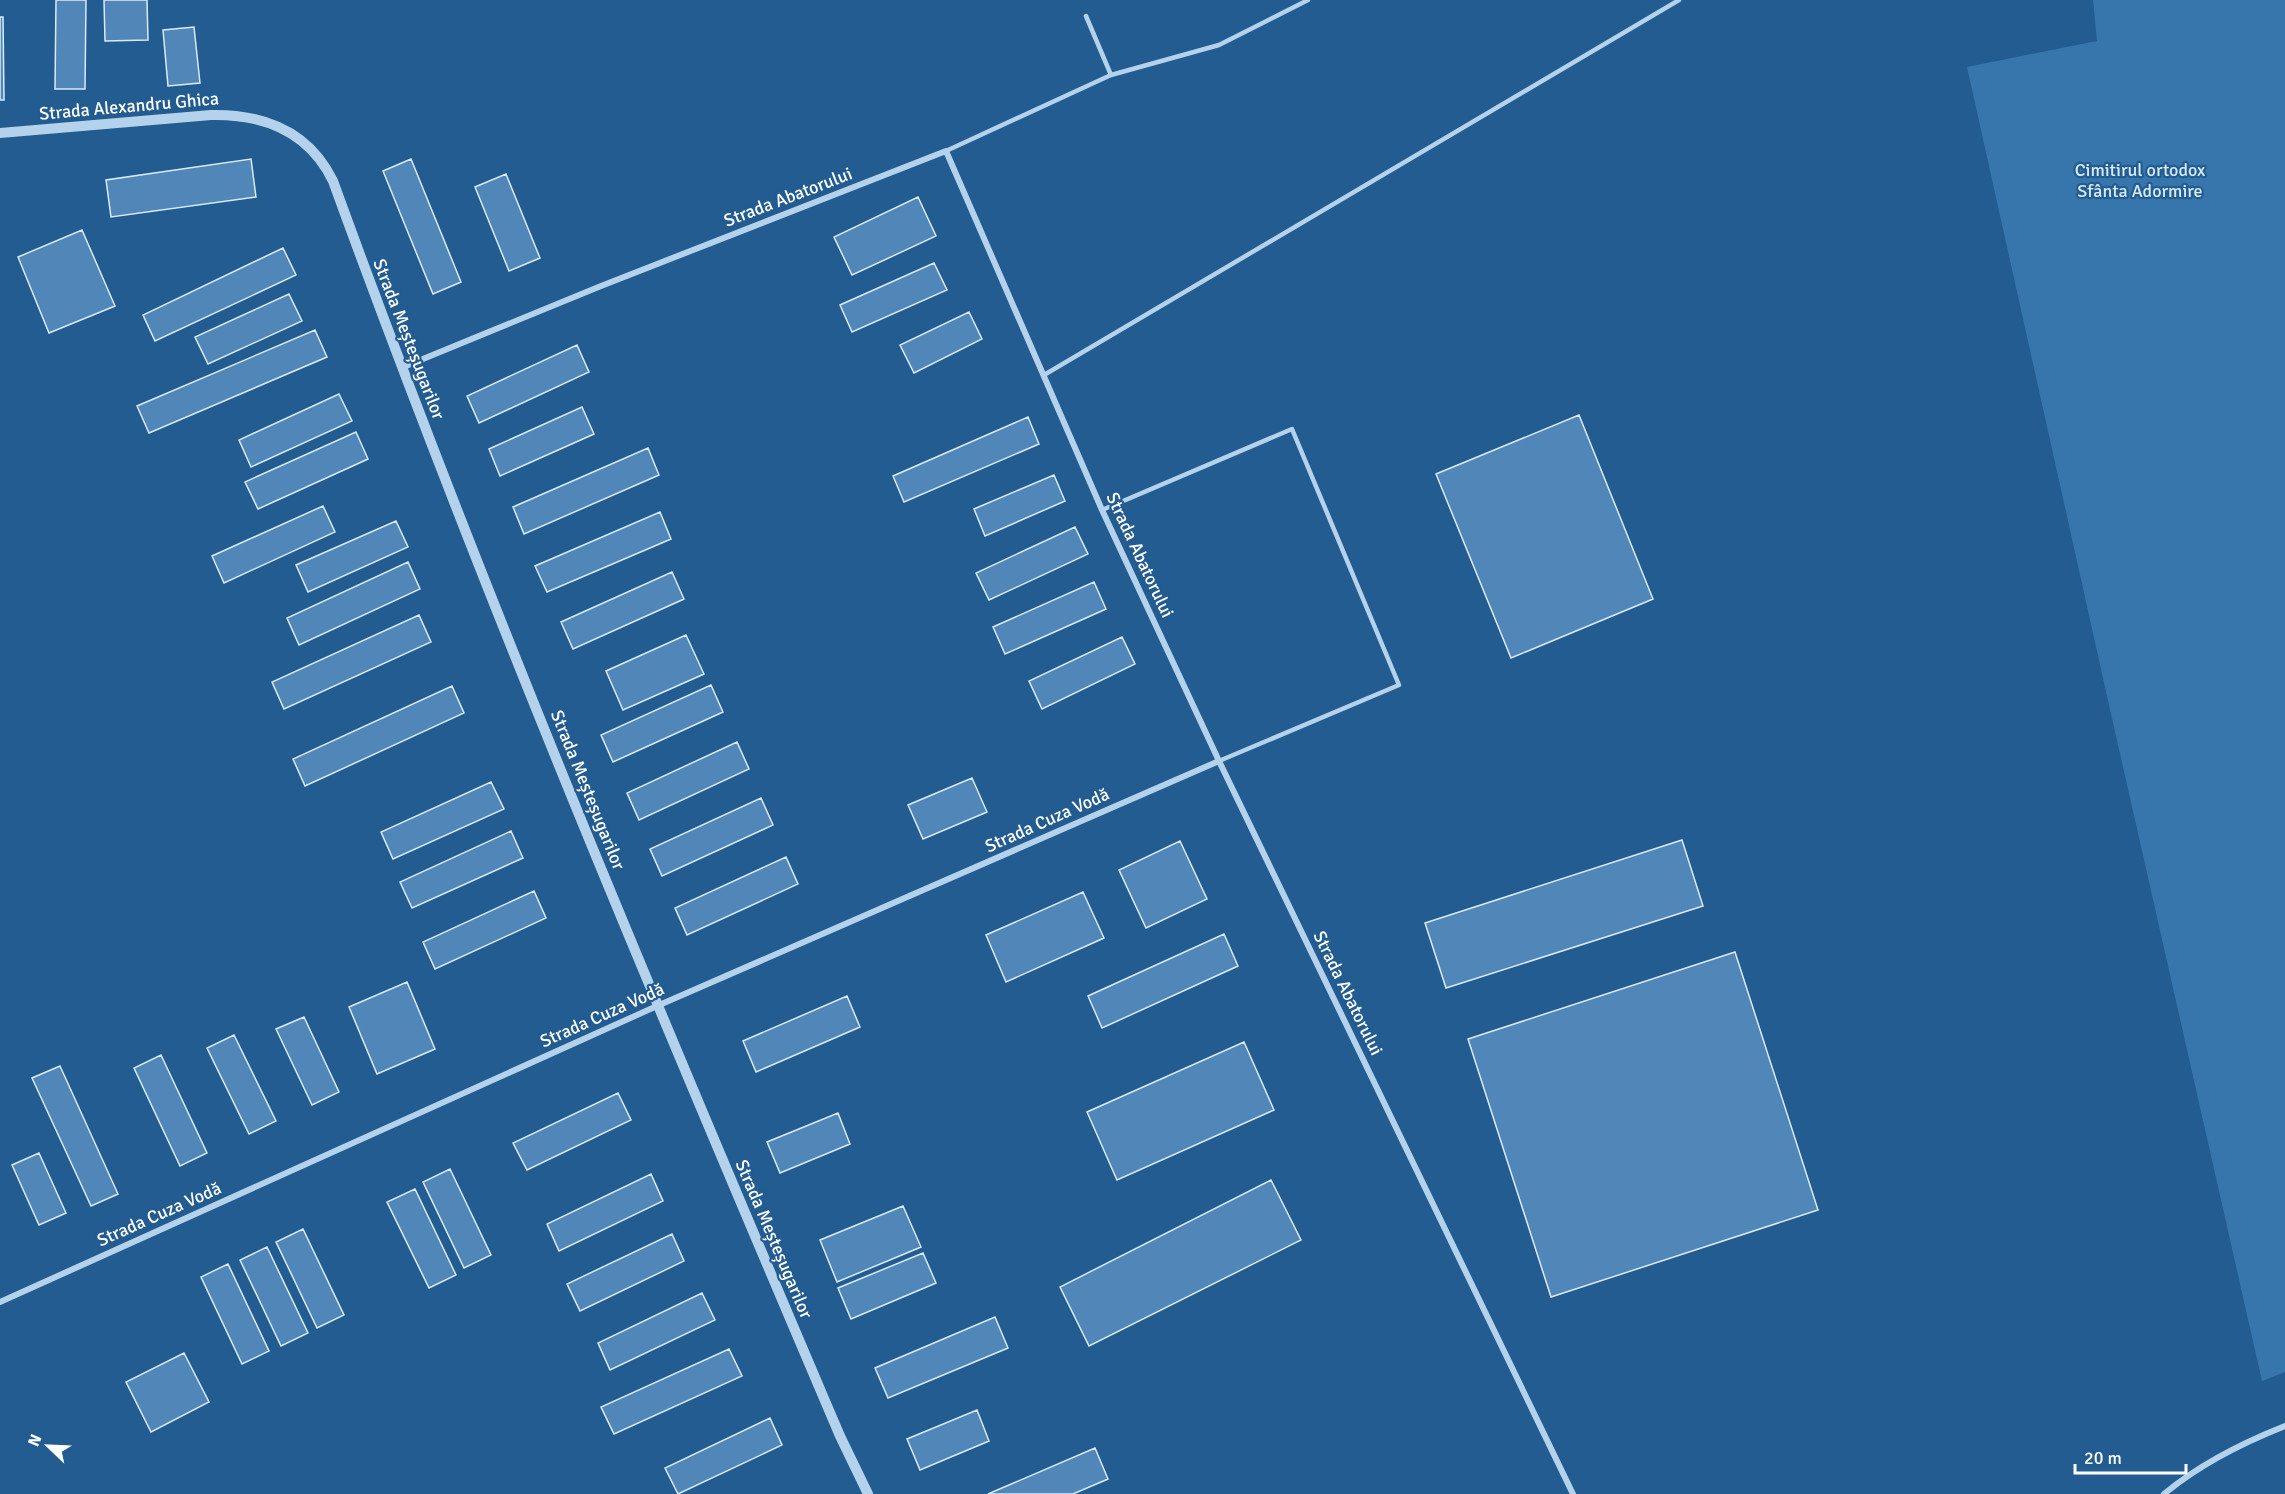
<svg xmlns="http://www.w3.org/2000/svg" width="2285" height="1494" font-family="Signika,sans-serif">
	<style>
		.green { fill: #3776ad }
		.building { fill: #5087b8; stroke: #d9eaf9; stroke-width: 1.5 }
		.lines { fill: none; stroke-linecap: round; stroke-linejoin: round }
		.service { stroke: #b4d2ec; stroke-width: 4.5 }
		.minor { stroke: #b4d2ec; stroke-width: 6 }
		.tertiary { stroke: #b4d2ec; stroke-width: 10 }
		.labels { text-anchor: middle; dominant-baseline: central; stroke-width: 4.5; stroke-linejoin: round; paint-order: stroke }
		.street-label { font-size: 18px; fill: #fff; stroke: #235c90 }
		.park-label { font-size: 18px; fill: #d9eaf9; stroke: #235c90 }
	</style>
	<rect width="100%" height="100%" fill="#235c90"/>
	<!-- green -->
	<path class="green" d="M2093,0H2285V1372L2262,1381L2109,705L1967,67L2097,41Z"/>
	<!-- building -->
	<path class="building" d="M56,0H86L85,89H55Z
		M104,0H147L148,40L105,41Z
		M0,17H3L4,100H0Z
		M194,27L200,83L168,86L163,30Z
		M251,159L256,197L111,217L106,180Z
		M411,159L461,282L433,294L383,171Z
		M506,174L540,258L509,271L475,187Z
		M918,197L936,236L852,275L834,237Z
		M82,230L115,306L49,333L18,257Z
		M283,248L296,275L155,341L143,315Z
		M934,263L947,290L852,332L840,305Z
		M289,294L302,321L208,364L195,337Z
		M969,312L982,339L914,373L900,345Z
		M315,330L327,357L149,433L137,406Z
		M577,345L589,372L479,423L467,396Z
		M339,394L352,421L251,467L239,440Z
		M582,407L594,434L500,476L489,449Z
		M1579,415L1653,599L1511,658L1436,474Z
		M1028,417L1039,444L904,502L893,476Z
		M356,432L368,459L258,509L245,482Z
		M648,448L659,475L524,534L513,507Z
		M1054,475L1065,501L985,536L974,509Z
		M323,506L335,532L224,583L212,556Z
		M660,512L671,539L547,592L535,566Z
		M396,521L408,547L308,592L296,565Z
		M1075,527L1088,554L989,600L976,573Z
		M408,562L420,589L299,645L287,618Z
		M672,572L684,599L573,649L561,622Z
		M1094,582L1106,609L1005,654L993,627Z
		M419,615L431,642L284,709L272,682Z
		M686,635L704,674L623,710L606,671Z
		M1122,637L1135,664L1042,709L1029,681Z
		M711,685L723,712L613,762L601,735Z
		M452,686L464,713L305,786L293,759Z
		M737,742L749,769L639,820L627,793Z
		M972,778L987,812L923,839L908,805Z
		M491,782L504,809L393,859L381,832Z
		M761,798L773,825L662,876L650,849Z
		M511,831L523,858L412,908L400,882Z
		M1682,840L1703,906L1446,988L1425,923Z
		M1180,841L1207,899L1146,928L1119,870Z
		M786,857L798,884L687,935L675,908Z
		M534,891L546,918L435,969L423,942Z
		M1083,892L1104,938L1006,982L986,935Z
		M1224,934L1238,966L1102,1028L1088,996Z
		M1735,952L1818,1210L1551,1297L1468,1039Z
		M407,982L435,1049L377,1074L349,1007Z
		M847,996L860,1027L756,1072L743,1041Z
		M304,1017L339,1092L312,1105L276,1029Z
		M234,1035L276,1121L249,1134L207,1048Z
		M1244,1042L1274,1110L1117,1180L1087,1112Z
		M161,1055L207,1153L180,1166L134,1068Z
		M60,1066L118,1194L91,1206L32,1078Z
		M618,1093L631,1120L527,1170L513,1143Z
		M838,1113L850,1144L780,1173L767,1142Z
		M39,1153L66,1213L39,1225L12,1165Z
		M450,1169L491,1255L464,1268L423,1182Z
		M651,1174L663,1201L559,1251L547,1224Z
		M1271,1180L1301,1240L1089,1346L1060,1287Z
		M415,1189L456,1275L429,1288L387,1202Z
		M903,1206L921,1247L837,1282L820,1240Z
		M303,1229L344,1315L317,1328L276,1242Z
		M672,1234L684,1261L580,1311L567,1284Z
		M267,1247L308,1333L281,1346L240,1260Z
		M923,1253L936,1283L851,1319L838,1288Z
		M228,1264L269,1351L242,1364L201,1277Z
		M702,1293L715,1320L610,1370L598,1343Z
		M995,1317L1008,1348L888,1398L875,1368Z
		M729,1349L742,1376L614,1434L601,1407Z
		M184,1353L209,1402L151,1432L126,1382Z
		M977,1410L989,1441L920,1470L907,1439Z
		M770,1418L782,1445L678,1494L665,1468Z
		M1095,1448L1108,1479L1073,1494H988Z"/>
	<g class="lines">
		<!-- service -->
		<path class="service" d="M1086,16L1111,75
			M946,151L1111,75L1219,45L1308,0
			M1044,375L1679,0
			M1102,510L1292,429L1399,685L1219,761"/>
		<!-- minor -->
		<path class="minor" d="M401,368L601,286L946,151L1102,510L1219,761L1573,1494
			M0,1302L657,1006L1219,761
			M2164,1494C2200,1464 2242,1443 2285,1426"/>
		<!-- tertiary -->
		<path class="tertiary" d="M0,133L211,115C264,114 309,132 333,181C487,605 663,1021 840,1436L868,1494"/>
	</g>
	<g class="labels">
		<!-- street labels -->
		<g class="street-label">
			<text transform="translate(129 106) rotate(-5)">Strada Alexandru Ghica</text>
			<text transform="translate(788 197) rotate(-21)">Strada Abatorului</text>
			<text transform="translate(409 339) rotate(69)">Strada Meșteșugarilor</text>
			<text transform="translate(1140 555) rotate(65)">Strada Abatorului</text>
			<text transform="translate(588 790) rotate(68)">Strada Meșteșugarilor</text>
			<text transform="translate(1047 820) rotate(-24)">Strada Cuza Vodă</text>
			<text transform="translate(1348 993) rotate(64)">Strada Abatorului</text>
			<text transform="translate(602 1015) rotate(-24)">Strada Cuza Vodă</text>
			<text transform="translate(159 1214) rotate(-24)">Strada Cuza Vodă</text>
			<text transform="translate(774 1239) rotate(67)">Strada Meșteșugarilor</text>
		</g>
		<!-- park labels -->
		<g class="park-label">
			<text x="2140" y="170">Cimitirul ortodox<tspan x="2140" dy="21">Sfânta Adormire</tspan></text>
		</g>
	</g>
	<!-- north arrow -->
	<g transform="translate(48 1446) rotate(293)" stroke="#235c90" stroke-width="4.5" paint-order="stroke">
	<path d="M0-4.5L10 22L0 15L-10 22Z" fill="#ffffff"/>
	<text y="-9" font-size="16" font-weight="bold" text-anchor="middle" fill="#ffffff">N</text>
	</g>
	<!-- scale -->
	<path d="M2075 1464v9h111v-9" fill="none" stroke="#ffffff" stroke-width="3"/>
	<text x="2084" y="1464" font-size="18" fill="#ffffff" stroke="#235c90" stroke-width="4.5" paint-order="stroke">20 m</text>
</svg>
